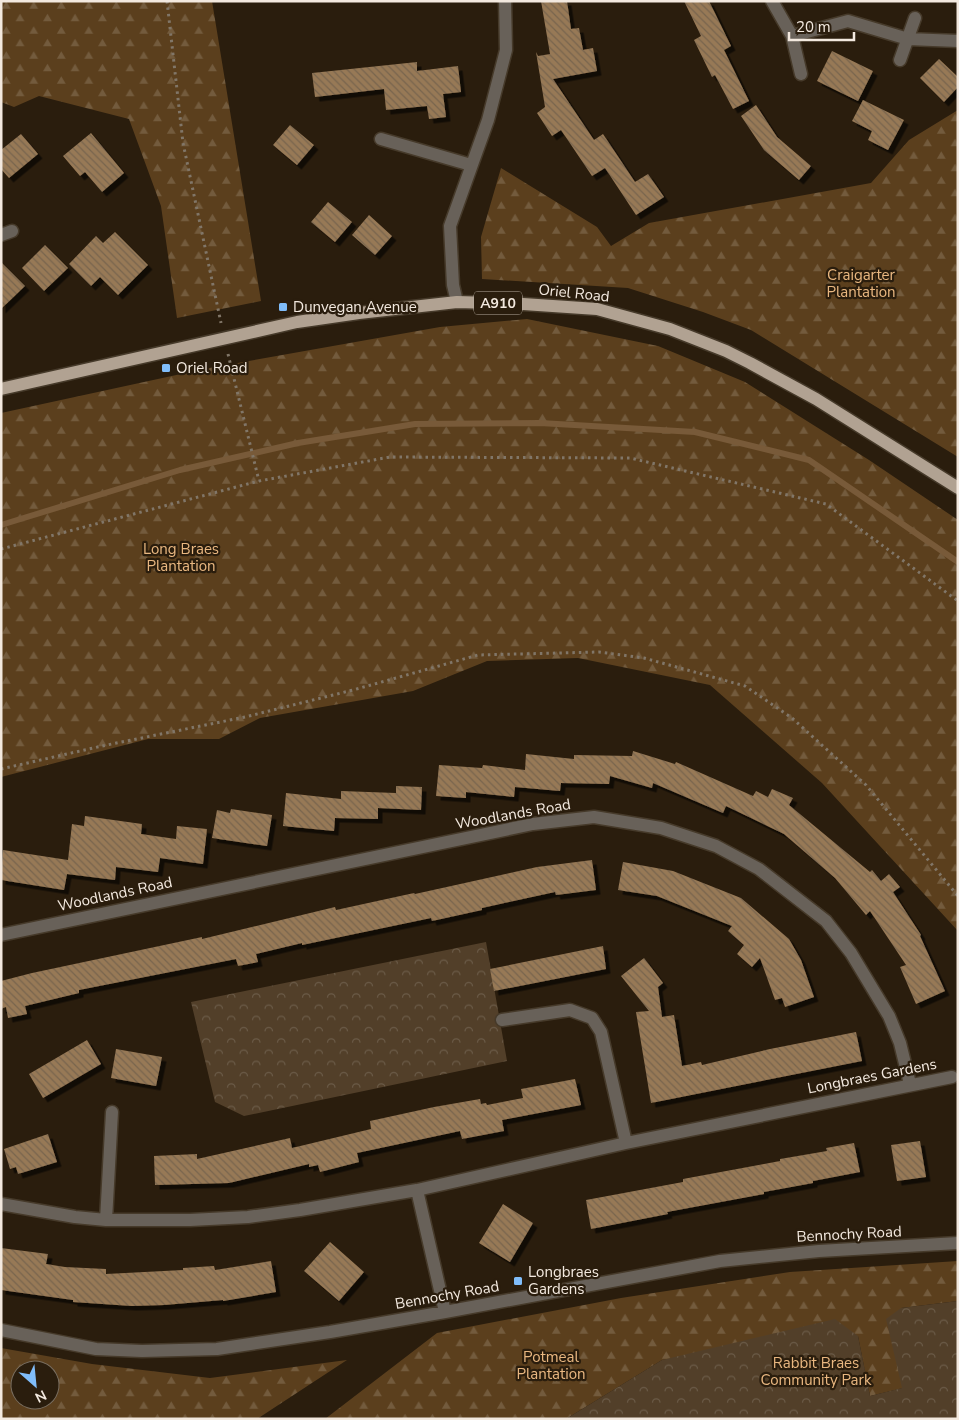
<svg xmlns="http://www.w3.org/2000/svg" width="959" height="1420" font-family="'Nunito Sans',sans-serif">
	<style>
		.forest { fill: url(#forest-firs); fill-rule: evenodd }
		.park { fill: url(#park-crowns) }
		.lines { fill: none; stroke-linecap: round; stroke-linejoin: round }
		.stream { stroke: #785a39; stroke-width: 6 }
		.building { fill: url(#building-back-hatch); filter: url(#shadow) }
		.minor-casing { stroke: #463a2a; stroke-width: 15 }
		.major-casing { stroke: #463a2a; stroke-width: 15 }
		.path { stroke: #817668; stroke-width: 3; stroke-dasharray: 2.5 4; stroke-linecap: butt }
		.minor { stroke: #686159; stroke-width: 12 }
		.major { stroke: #b1a292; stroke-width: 12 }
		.poi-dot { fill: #80bdfa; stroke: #2a1d0d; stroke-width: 2 }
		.labels { text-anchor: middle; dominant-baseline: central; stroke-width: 4.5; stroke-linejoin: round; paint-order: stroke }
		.shield { fill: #2a1d0d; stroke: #b7aca0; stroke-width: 1 }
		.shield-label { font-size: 14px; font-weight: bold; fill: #f3e9df }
		.park-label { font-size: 15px; fill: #e9b780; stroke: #2a1d0d }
		.street-label { font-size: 15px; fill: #f3e9df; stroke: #2a1d0d }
		.poi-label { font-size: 15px; fill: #f3e9df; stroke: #2a1d0d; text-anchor: start }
	</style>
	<defs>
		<pattern id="forest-firs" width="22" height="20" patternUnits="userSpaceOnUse" patternTransform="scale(1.25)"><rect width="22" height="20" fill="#5b3f1d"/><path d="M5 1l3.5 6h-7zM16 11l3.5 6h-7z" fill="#735b3d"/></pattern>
		<pattern id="park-crowns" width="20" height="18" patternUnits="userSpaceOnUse" patternTransform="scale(1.25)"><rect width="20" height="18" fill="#523f29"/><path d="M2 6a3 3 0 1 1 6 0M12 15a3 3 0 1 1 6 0" fill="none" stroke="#6b5b48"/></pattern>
		<pattern id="building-back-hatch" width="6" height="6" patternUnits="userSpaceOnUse" patternTransform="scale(1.25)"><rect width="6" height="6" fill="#977956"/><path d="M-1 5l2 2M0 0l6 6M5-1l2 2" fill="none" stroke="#78654e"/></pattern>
		<filter id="shadow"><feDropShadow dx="4.5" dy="4.5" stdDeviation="0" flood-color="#0009"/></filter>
	</defs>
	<rect width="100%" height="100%" fill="#2a1d0d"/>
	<!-- forest -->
	<path class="forest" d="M1,1H212L261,301L177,318L161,206L129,119L39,96L14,107L1,102Z
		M958,110V457L751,330L703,312L628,288L482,279L481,237L501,168L597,227L611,246L649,223L871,183L909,140Z
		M527,319L658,346L745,382L869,460L958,520V931L822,783L710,685L578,658L487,661L413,691L260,718L219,739H148L1,777V413L204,369L440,327Z
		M958,1261V1301L901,1308L903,1388L870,1396L858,1336L662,1360L566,1419H325L437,1333L621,1298L790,1272Z
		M1,1348L92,1364L210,1378L347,1360L257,1419H1ZM20,1370H50V1400H20Z"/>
	<!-- park -->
	<path class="park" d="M486,942L507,1061L244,1116L215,1102L191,1002Z
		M958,1301V1419H566L662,1360L835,1319L858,1336L870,1396L902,1388L886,1319L901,1308Z"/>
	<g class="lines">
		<!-- stream -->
		<path class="stream" d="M1,525L180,470L298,443L415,424L540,423L695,432L809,460L958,562"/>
	</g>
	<!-- building -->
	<path class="building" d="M541,1H567L571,29L579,28L583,50L593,48L597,71L553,79L594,140L603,134L635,182L648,174L664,197L636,215L605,168L592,176L561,130L552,136L537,113L545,107L536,52L538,56L550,54Z
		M684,1H709L731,46L724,50L749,101L733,109L715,75L712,77L694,40L701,36Z
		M832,51L873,71L858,101L817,81Z
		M939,59L958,77V87L944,102L920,78Z
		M417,62V71L458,66L461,92L443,94L446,117L429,119L427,106L386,110L384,89L315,97L312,73Z
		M863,100L904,120L888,150L868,140L872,131L852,121Z
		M756,105L777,137L811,166L799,180L764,150L741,116Z
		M290,125L314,145L297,165L273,145Z
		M91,133L124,173L102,192L85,172L80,176L63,156Z
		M21,134L38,154L9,178L1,169V150Z
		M328,202L352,222L335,242L311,222Z
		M369,215L392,236L375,255L352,235Z
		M115,232L148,265L118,295L100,277L91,286L69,264L96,236L103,243Z
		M45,245L68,268L44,291L22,268Z
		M1,262L25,286L1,309Z
		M633,751L675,764L676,762L753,796L756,791L768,797L772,789L793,798L789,805L870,872L872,870L881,881L889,874L900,887L893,892L921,935L920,936L945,991L916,1004L900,967L906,965L870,911L866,915L835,878L784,834L726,806L723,813L653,783L652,788L610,776L609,784L561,783L560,791L515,787L514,797L466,792V798L436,796L439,765L482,768L483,765L525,770L526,754L574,759V755L632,756Z
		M396,786L422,787L421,810L378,808V819L335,818L334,831L283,826L286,793L341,799V791L396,793Z
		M231,809L272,815L267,846L212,838L217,810L230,813Z
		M85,816L142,824L141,834L176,839L177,826L207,829L203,864L160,858L158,872L116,867L115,880L67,874L64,890L1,880L3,850L68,860L72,824L84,826Z
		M592,860L596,890L556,895L555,892L482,908V910L432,921L431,918L302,945V943L256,954L258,962L238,966L236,959L79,990V993L25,1006L27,1014L8,1018L6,1007L1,1009V981L32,973L202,937V939L335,907L336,910L414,893L415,894L537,867Z
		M623,862L673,871L741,898L789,939L801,960L814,997L785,1007L782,998L775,1000L760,958L752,967L737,954L744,945L728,931L732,926L657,896L618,890Z
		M603,946L606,969L494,991L490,969Z
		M644,958L663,983L658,987L662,1017L674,1015L682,1066L701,1062L702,1065L770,1049L856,1032L862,1061L651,1103L636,1012L649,1011L621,976Z
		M87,1040L101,1064L43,1098L29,1074Z
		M116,1049L162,1057L156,1086L111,1078Z
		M575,1079L581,1105L502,1120L504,1131L462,1139L460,1131L357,1153L359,1162L320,1172L318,1165L309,1167V1164L229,1183L155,1185L154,1156L197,1154V1159L290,1138L292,1148L371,1129L370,1121L434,1107L480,1099L481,1104L486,1103L487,1105L523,1098L521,1089Z
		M48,1134L57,1162L18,1174L16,1167L10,1169L4,1149Z
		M920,1141L926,1177L897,1181L891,1145Z
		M854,1143L860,1172L813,1181V1183L764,1192V1194L667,1212L668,1214L591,1229L586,1200L683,1182V1179L780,1161V1159L827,1151L826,1148Z
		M503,1204L533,1223L510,1262L479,1243Z
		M330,1242L364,1272L339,1301L304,1271Z
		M1,1248L48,1254L46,1264L65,1267L106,1269V1274L183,1270V1268L214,1266L215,1270L271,1261L276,1292L223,1301V1300L164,1305L132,1306L73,1302V1300L1,1290Z"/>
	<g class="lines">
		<!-- minor casing -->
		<g class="minor-casing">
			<path id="minor" d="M772,1L792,36L801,74
				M792,36L848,21L908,39L958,41
				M900,60L915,18
				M381,139L471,165
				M1,235L12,231
				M457,302L453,285L450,226L488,120L506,50L505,1
				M1,935L533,824L594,817L661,828L716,846L759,869L826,921L851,953L889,1016L900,1043L910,1084
				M502,1020L570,1010L592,1018L601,1032L626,1143
				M417,1190L445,1312
				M1,1204L75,1217L106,1220H190L248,1217L300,1210L417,1190L626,1143L952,1077
				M106,1220L112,1112
				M1,1330L96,1349L142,1351L217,1349L330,1332L445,1312L720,1261L819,1251L958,1243"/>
		</g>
		<!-- major casing -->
		<g class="major-casing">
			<path id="major" d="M1,389L297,322L359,313L457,302L523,304L597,309L670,329L726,351L750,363L816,399L958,488"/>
		</g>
		<!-- path -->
		<path class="path" d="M167,1L183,143L221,323
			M228,354L259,481
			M1,549L259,481L390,457L630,458L826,504L958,601
			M1,769L102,746L245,717L353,690L478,655L599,652L644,658L745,686L792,718L866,785L958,896"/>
		<!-- minor -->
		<use href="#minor" class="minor"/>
		<!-- major -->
		<use href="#major" class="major"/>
	</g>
	<!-- markers -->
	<g class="poi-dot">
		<rect x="278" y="302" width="10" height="10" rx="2.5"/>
		<rect x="161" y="363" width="10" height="10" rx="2.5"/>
		<rect x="513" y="1276" width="10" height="10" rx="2.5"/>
	</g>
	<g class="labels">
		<!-- shield labels -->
		<rect class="shield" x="474" y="291.5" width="48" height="23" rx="4"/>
		<g class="shield-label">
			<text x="498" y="303">A910</text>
		</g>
		<!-- park labels -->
		<g class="park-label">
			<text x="861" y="275">Craigarter<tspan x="861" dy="17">Plantation</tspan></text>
			<text x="181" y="549">Long Braes<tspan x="181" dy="17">Plantation</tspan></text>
			<text x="551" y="1357">Potmeal<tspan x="551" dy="17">Plantation</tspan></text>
			<text x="816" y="1363">Rabbit Braes<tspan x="816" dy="17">Community Park</tspan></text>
		</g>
		<!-- street labels -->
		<g class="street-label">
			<text transform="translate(574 293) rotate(6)">Oriel Road</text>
			<text transform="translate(513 814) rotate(-10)">Woodlands Road</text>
			<text transform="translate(115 894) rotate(-12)">Woodlands Road</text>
			<text transform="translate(872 1076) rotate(-11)">Longbraes Gardens</text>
			<text transform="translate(849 1234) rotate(-3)">Bennochy Road</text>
			<text transform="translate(447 1295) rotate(-10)">Bennochy Road</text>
		</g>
		<!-- poi labels -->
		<g class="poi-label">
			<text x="293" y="307">Dunvegan Avenue</text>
			<text x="176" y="368">Oriel Road</text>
			<text x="528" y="1272">Longbraes<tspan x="528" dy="17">Gardens</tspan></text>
		</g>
	</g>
	<!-- border -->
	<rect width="959" height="1420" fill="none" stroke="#f3e9df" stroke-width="5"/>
	<!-- north arrow -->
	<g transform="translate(35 1385) rotate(153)"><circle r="24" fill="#2a1d0d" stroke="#7a6f61"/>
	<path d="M0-4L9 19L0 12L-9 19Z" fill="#80bdfa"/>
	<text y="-8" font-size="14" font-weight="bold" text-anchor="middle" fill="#f3e9df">N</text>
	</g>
	<!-- scale -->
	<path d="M789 32v8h65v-8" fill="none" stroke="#f3e9df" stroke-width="2.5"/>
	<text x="796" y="32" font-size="15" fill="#f3e9df" stroke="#2a1d0d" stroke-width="4" paint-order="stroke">20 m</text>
</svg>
